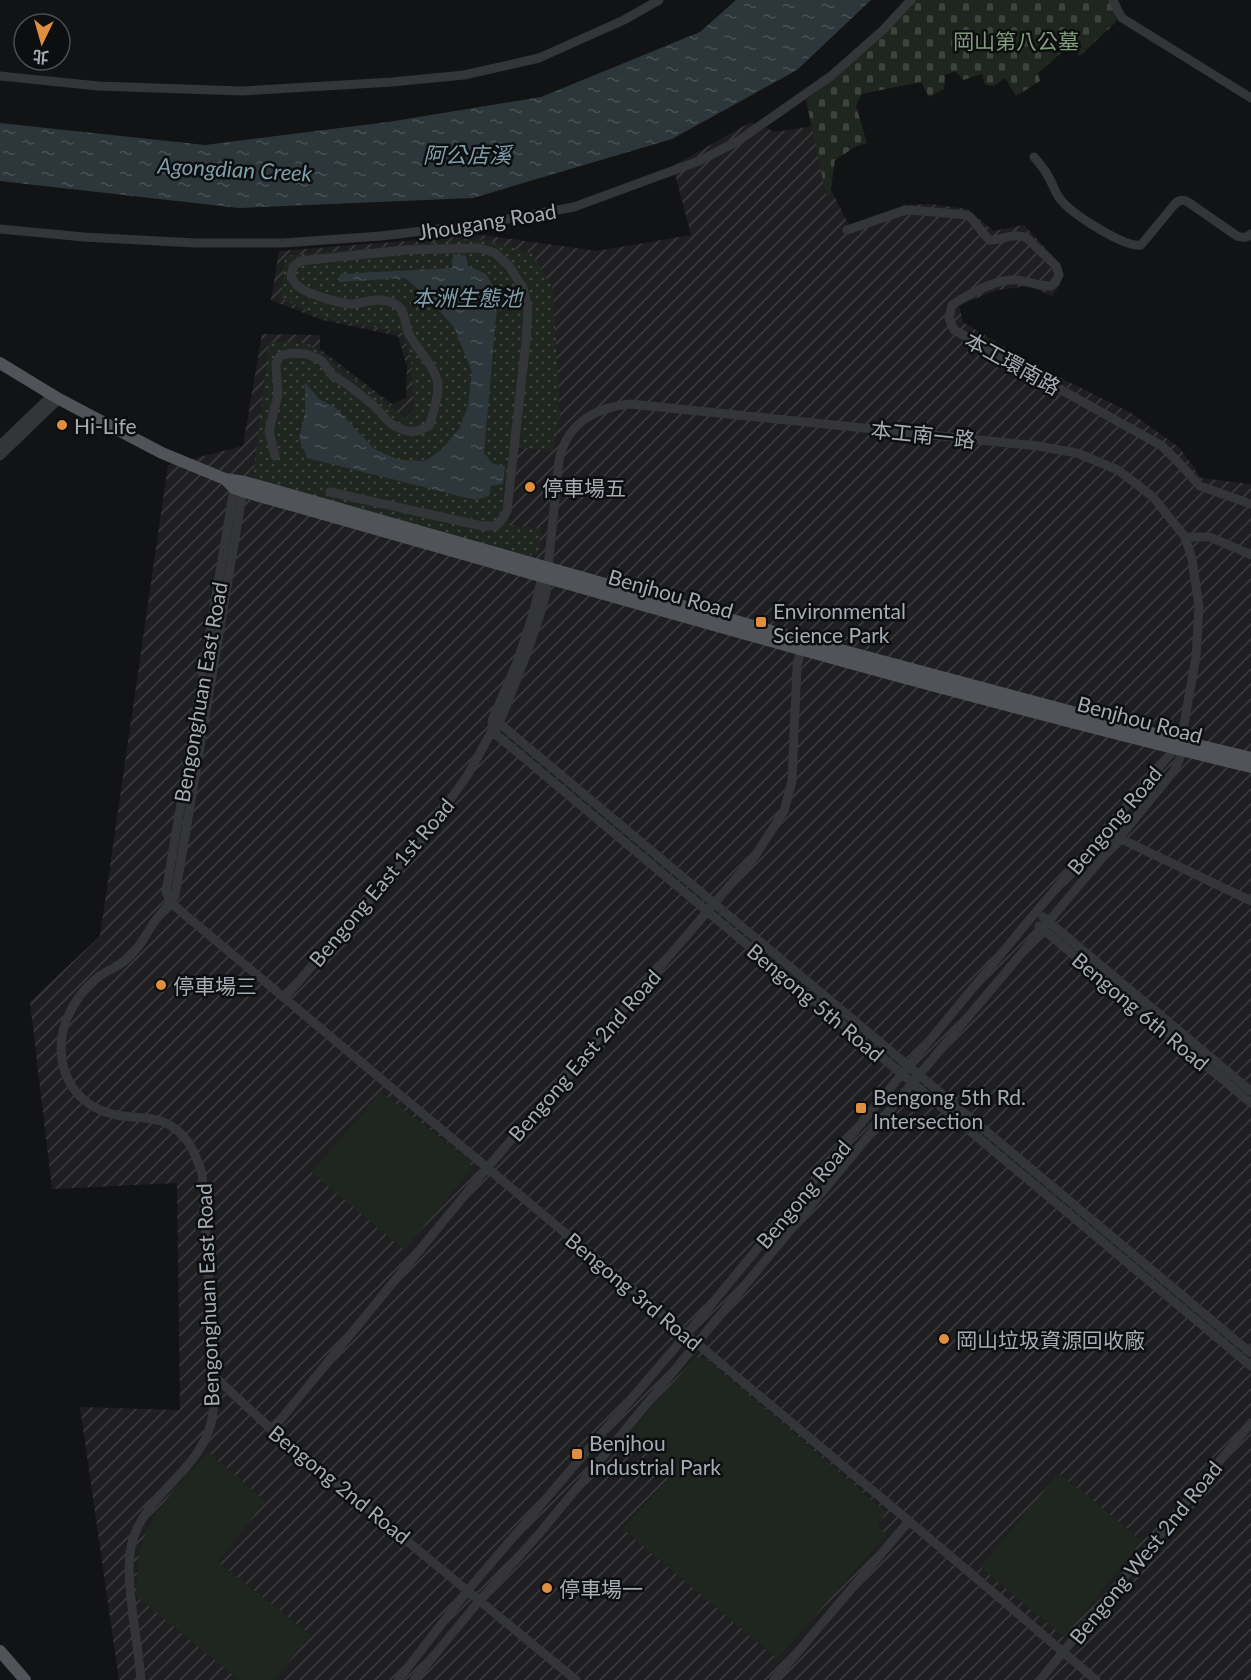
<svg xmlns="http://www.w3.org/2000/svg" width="1251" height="1680" font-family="Lato,'Noto Sans TC',sans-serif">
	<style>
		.industrial { fill: url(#industrial-furrows) }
		.green { fill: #1f261f }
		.cemetery { fill: url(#cemetery-stones) }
		.park { fill: url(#park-dots) }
		.water { fill: url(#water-ripples) }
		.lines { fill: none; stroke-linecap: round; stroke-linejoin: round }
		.minor { stroke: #343538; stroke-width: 9 }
		.major { stroke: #505357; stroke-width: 12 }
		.poi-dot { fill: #df8f3f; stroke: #0d0e0f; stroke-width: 2 }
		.labels { text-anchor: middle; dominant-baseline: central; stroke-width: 5; stroke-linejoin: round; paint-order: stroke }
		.park-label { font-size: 21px; fill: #819c7e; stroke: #0d0e0f }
		.street-label { font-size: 21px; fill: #a5acb3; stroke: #0d0e0f }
		.poi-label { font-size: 21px; fill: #a5acb3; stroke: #0d0e0f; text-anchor: start }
		.water-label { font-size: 22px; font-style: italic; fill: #7f9eab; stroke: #0d0e0f }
	</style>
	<defs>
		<pattern id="industrial-furrows" width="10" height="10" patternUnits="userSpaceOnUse" patternTransform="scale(1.5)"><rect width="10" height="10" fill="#1f1f21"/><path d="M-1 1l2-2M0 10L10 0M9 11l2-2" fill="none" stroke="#3d3d3f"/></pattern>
		<pattern id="cemetery-stones" width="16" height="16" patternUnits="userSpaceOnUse" patternTransform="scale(1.5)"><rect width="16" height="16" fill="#1f261f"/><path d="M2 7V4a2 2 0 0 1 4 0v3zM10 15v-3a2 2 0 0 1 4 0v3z" fill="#3d433d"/></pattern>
		<pattern id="park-dots" width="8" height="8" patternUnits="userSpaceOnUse" patternTransform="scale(1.5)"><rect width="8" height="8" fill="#1f261f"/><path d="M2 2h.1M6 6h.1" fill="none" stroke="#3d433d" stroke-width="1.8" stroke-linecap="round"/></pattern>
		<pattern id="water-ripples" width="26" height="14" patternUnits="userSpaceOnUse" patternTransform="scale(1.5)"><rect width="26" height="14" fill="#2d373b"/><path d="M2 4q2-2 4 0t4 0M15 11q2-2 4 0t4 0" fill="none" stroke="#485155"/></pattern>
	</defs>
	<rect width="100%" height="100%" fill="#121314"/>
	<!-- industrial -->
	<path class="industrial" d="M751,122L775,132L814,126L827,182L849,225L904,205L930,204L968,209L993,231L1024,225L1062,266L1060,285L1052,296L1028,286L998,290L959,305L963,322L1031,363L1131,413L1180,448L1201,478L1251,484V1680H119L80,1407L180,1410L177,1183L52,1189L30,1002L100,936L168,465L243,446L262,334L320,335V349L392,404L406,398L407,367L398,336L322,320L271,300L279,251L482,235L597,251L691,235L673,166Z"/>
	<!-- green -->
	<path class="green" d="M381,1092L471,1161L469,1172L404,1250L311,1172Z
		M698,1357L705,1358L886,1512L878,1525L886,1535L777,1659L623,1529L674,1472L628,1435L693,1360Z
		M208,1452L265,1501L218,1562L311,1635L274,1680H239L136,1596C137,1579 136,1563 141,1546C150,1511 185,1479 208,1452Z
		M1059,1473L1142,1541L1064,1637L980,1567Z"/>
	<!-- cemetery -->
	<path class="cemetery" d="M914,0H1110L1117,21L1080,56L1069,46L1038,73L1040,81L1016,96L1005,78L994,86L985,85L982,74L963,80L956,71L945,75L944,89L929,97L921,82L862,94L856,106L867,143L855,147L835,160L830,195H826L806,100L836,77Z"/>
	<!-- park -->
	<path class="park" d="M479,239L531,253L553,288L560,417L552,451L517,447L507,525L541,529L539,550L528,557L253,478L269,342L307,343L406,419L414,409L411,359L401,332L323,318L281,298L285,256Z"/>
	<!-- water -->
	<path class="water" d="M736,0H871L797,70L672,139L473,198L239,208L0,181V123L205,145L388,122L541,97L700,32Z
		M453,254L466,256L468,266L486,274L498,294L484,453L493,464L505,466L503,484L491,486L489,496L476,500L307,458L299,438L305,413V382L319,399L336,408L374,449L399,460L425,461L441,450L459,429L468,406L472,372L454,327L422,292L405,278L339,282L340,274L452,268Z"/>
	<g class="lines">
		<!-- minor -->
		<path class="minor" d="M1113,0L1118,11L1122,18L1251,98
			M0,76L98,86L242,91L392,82L464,75L539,58L624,20L659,0
			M1034,157C1039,163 1045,169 1048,176C1053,184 1055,193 1061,200C1072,214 1125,248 1141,245L1174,205C1178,200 1182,199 1188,202L1237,236C1243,238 1247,238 1251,234
			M0,229L84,237L195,243H283L381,236L480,224L574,207L699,161L738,141L831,76L883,30L911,0
			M847,230L903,211L910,210L967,215C977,221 981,234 990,240C1004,240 1013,232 1027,238L1056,266L1059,275L1056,281L1051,286C1039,286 1029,282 1018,280C998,278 969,294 952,305L949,318L954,330L1162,446L1180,464L1200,486L1251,504
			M0,445L52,395
			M0,456L59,399
			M275,456L269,431L278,394L276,364L280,356L291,353L307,354L322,361L333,376L348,385L373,405L391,424L406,431H417L429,426C433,414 438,399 438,386C437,368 417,350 409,334C404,323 406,308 393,303C379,296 366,303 352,304C340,304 308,294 299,287C296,285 293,280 291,277L293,267L300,261L406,250L479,248L495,253L509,266L523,288L528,308L526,341L507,511L503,518L496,526H482L330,492
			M235,483L166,892L171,903L909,1521L1096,1680
			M1185,537H1210L1251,555
			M493,718L1251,1353
			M492,723L493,718L518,660L533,614L542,577L545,573
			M492,731L1251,1366
			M1107,827L1119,838L1251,901
			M1043,917L1251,1091
			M1039,926L1251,1103
			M284,998L419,843L467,776L492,731L499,724C511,693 524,663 534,632C541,612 549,590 548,568C550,545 553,522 555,498C557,485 557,469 560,456C569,422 597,407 630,404L1038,446L1077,453L1118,470L1153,497L1185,537L1192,559L1199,607L1196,657L1181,741L1183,751L1174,771L1119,838L919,1075L538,1535L479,1601L414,1680
			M214,1376L272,1430L576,1680
			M272,1430L487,1168L755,856L784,811L792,781L797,666L802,646
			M141,1680C139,1659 136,1638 133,1616C130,1591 126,1564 133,1539C146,1497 191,1474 207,1435C214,1419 214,1402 215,1385L202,1173C196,1156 190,1139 174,1128C157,1115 136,1119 117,1115C71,1107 51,1062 66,1021C73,1003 83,989 98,977C108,970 120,966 129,957C142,945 145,935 155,921C162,912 169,905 175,896L244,485
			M398,1680L468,1590L686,1335L1030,919L1178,745
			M774,1680L909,1521
			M1040,1680L1251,1423"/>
		<!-- major -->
		<path class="major" d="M0,363L59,399L162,453L225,479L245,482L803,640L1181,741L1251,758
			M225,479L234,488L242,491C578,586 912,685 1251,767
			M0,1651L25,1680"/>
	</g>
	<!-- markers -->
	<g class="poi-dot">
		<circle cx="62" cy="425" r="6"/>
		<circle cx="530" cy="487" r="6"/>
		<rect x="755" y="616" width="12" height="12" rx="3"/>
		<circle cx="161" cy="985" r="6"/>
		<rect x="855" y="1102" width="12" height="12" rx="3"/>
		<circle cx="944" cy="1339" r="6"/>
		<rect x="571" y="1448" width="12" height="12" rx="3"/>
		<circle cx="547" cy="1588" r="6"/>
	</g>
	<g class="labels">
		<!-- park labels -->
		<g class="park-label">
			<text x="1016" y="40">岡山第八公墓</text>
		</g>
		<!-- street labels -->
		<g class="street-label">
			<text transform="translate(487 221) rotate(-9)">Jhougang Road</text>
			<text transform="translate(1013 363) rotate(29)">本工環南路</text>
			<text transform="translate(923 434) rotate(6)">本工南一路</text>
			<text transform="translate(671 593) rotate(16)">Benjhou Road</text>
			<text transform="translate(200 692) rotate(-80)">Bengonghuan East Road</text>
			<text transform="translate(1140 719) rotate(15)">Benjhou Road</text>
			<text transform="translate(1114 820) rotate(-50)">Bengong Road</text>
			<text transform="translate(381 882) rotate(-50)">Bengong East 1st Road</text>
			<text transform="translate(816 1002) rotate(40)">Bengong 5th Road</text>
			<text transform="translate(1141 1011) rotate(40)">Bengong 6th Road</text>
			<text transform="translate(584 1055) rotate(-49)">Bengong East 2nd Road</text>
			<text transform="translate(803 1194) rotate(-50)">Bengong Road</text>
			<text transform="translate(634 1291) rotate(40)">Bengong 3rd Road</text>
			<text transform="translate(207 1295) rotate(-92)">Bengonghuan East Road</text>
			<text transform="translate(340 1484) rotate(39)">Bengong 2nd Road</text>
			<text transform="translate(1145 1552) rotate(-51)">Bengong West 2nd Road</text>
		</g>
		<!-- poi labels -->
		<g class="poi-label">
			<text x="74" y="425">Hi-Life</text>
			<text x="542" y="487">停車場五</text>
			<text x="773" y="610">Environmental<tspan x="773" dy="24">Science Park</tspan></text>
			<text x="173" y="985">停車場三</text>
			<text x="873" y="1096">Bengong 5th Rd.<tspan x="873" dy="24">Intersection</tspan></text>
			<text x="956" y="1339">岡山垃圾資源回收廠</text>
			<text x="589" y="1442">Benjhou<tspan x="589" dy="24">Industrial Park</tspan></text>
			<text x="559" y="1588">停車場一</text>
		</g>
		<!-- water labels -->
		<g class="water-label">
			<text x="467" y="154">阿公店溪</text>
			<text transform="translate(235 169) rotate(3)">Agongdian Creek</text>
			<text x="467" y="297">本洲生態池</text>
		</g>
	</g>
	<!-- north arrow -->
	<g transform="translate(42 42) rotate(185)"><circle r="28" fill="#0d0e0f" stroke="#4a4d51" stroke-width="1.5"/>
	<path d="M0-4.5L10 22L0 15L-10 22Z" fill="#df8f3f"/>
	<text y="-9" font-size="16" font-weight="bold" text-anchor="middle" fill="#a5acb3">北</text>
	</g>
</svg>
